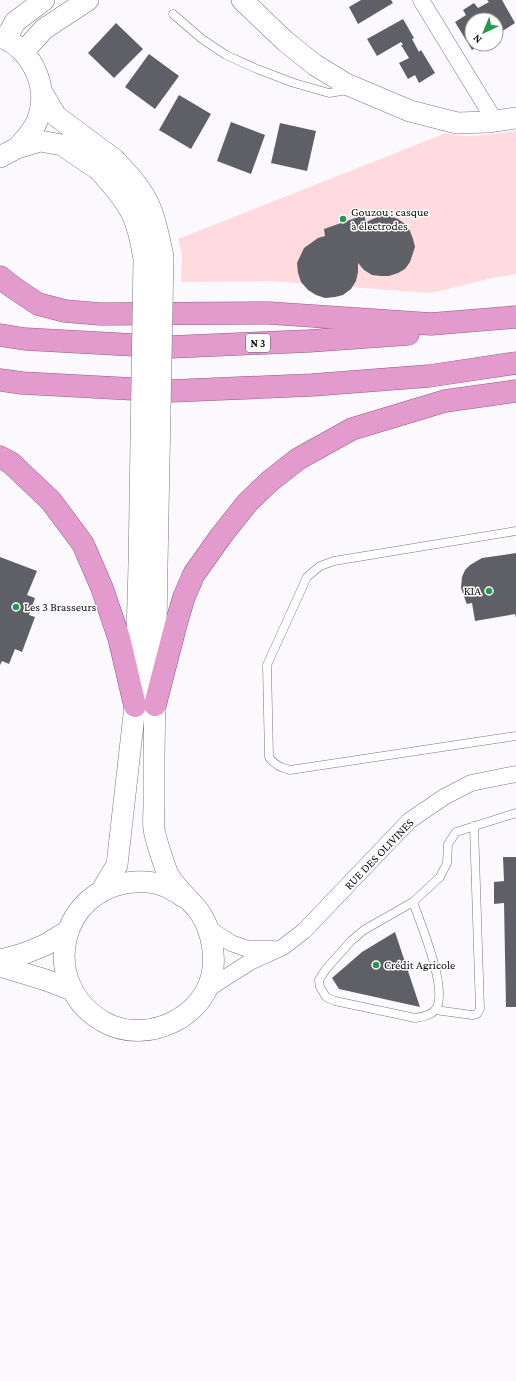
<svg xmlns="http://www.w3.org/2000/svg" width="516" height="1381" font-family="'Crimson Pro',serif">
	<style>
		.green { fill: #ffdade }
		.building { fill: #5f6066 }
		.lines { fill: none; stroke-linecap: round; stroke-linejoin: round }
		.service-casing { stroke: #79767c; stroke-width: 9 }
		.minor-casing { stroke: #79767c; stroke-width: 17 }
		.tertiary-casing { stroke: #79767c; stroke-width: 22 }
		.trunk-casing { stroke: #955a83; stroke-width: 23 }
		.service { stroke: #fff; stroke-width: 8 }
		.minor { stroke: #fff; stroke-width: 16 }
		.tertiary { stroke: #fff; stroke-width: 21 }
		.trunk { stroke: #e29bcc; stroke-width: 22 }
		.tertiary-bridge-casing { stroke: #79767c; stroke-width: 22; stroke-linecap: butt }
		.tertiary-bridge { stroke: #fff; stroke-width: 21 }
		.poi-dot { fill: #269752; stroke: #fff; stroke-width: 1.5 }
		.labels { text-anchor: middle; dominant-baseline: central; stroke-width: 3; stroke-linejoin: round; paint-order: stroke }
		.shield { fill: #fff; stroke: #59585a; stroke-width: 1 }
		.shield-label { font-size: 11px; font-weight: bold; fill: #121113 }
		.poi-label { font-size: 12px; fill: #121113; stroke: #fff; text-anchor: start }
		.street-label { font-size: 12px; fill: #121113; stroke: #fff }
	</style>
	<rect width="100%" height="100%" fill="#fbf9fe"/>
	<!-- green -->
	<path class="green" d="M516,131V274L488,279L431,293L270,281L181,282L182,254L178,239L446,133C468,139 493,134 516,131Z"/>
	<!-- building -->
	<path class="building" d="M361,0H391L393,3L358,24L349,7Z
		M487,0H502L515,23L501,32L500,30L496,33V20H472V44H481L472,50L455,22L466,15L463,10L474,3L478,8L489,2Z
		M403,19L414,38L412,39L419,52L421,50L435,73L419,83L415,75L408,79L399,63L409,58L401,45H403L401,42L377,56L367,39Z
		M116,23L143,49L114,78L88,53Z
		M149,54L179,76L155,109L125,87Z
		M179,95L211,114L191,149L159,130Z
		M231,122L265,135L251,174L217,161Z
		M280,123L316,131L307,171L271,163Z
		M364,215L366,222L382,215L390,216L398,219L405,224L410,231L413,239L415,247L410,262L405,269L398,273L389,276H381L372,275L364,270L358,263V272L356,281L351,289L343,295L335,297L325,298L316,295L308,290L301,282L298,273L297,263L304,248L318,238L325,236L324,229Z
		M516,553V618L515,614L475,621L472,603L467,604L466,602L461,588L462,577L465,570L470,565L482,558Z
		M0,557L37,571L27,595L35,598L29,615L35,617L22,652L15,649L9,664L2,661L0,665Z
		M503,857H516V1007H506L504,903L494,904V882L504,881Z
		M395,932L420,1007L339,989L332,978L362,952Z"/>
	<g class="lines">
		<!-- service casing -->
		<g class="service-casing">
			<path id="service" d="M173,14L202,39L226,55L257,69L294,83L329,93L348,90
				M516,531L334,561L320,566L307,577L267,665L269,757C274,765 281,768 290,770L516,736
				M413,902C420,922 450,993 435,1010C430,1016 421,1017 415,1018L335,1001L326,997L320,987L319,980L326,969L351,941L364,930L413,902L440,877L447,863L448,844L456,832L516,813
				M435,1010L472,1015L477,1014L480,1009L474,826"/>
		</g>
		<!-- minor casing -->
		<g class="minor-casing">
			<path id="minor" d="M421,0L495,121
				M208,928L231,943L248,949H273
				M206,990L250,962L283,947L304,931L409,821L444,797L471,783L516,774"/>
		</g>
		<!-- tertiary casing -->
		<g class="tertiary-casing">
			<path id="tertiary" d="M242,0L285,41L315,65L346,84L410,111L457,123L488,122L516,118
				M0,37C30,47 47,83 40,112C37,127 27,137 17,148
				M6,39L15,22L44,0
				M23,52L44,29L88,0
				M41,91L56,116L114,159
				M0,157L17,148L40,141L62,145L99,170
				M157,565C156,629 155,692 154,756C154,772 154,789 154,805C154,813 153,822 154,829C155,837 165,869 169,876C177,889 188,898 198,910C210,926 215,948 213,968C208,1017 146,1046 104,1022C38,985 58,887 135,882C145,881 158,883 167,887C173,890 179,894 184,897
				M102,890L117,865L135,706L139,565
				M0,960L23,954L45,945L68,931
				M0,966L46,980L72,990"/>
		</g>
		<!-- trunk casing -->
		<g class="trunk-casing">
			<path id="trunk" d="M0,277L14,288L38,304L65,311L100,314L269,313L431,324L516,317
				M0,335L25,339L170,347L309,341L408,334
				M0,380L22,383L170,391L312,385L429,376L516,363
				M0,457L11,463L51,501L83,544L102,588L119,638L135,706
				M155,705L176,624L184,597L194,574L221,536L247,503L270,481L298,459L352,429L445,401L516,391"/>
		</g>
		<!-- service -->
		<use href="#service" class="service"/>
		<!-- minor -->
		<use href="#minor" class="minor"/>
		<!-- tertiary -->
		<use href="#tertiary" class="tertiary"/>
		<!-- trunk -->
		<use href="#trunk" class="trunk"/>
		<!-- tertiary-bridge casing -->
		<g class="tertiary-bridge-casing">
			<path id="tertiary-bridge" d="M114,159C126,172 140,186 148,203C156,219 159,239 163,256L157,565
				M99,170C110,183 122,195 130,210C138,225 141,242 144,259L139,565"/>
		</g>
		<!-- tertiary-bridge -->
		<use href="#tertiary-bridge" class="tertiary-bridge"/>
	</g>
	<!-- markers -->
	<g class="poi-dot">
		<circle cx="343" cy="219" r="4"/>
		<circle cx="489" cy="591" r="4"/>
		<circle cx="16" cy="607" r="4"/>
		<circle cx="376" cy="965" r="4"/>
	</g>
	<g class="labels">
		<!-- shield labels -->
		<rect class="shield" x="246" y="334" width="24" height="18" rx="3"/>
		<g class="shield-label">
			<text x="258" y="343">N 3</text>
		</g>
		<!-- poi labels -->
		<g class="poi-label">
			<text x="351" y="212">Gouzou : casque<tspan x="351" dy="14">à électrodes</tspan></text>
			<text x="481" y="591" text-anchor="end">KIA</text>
			<text x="24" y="607">Les 3 Brasseurs</text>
			<text x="384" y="965">Crédit Agricole</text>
		</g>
		<!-- street labels -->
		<g class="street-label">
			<text transform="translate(379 854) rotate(-46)">RUE DES OLIVINES</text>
		</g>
	</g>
	<!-- north arrow -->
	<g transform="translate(484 32) rotate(224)"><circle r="19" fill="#ffffff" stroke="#a0a0a1"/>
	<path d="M0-3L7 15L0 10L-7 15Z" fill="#269752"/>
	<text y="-6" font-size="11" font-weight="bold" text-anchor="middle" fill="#121113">N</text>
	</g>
</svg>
